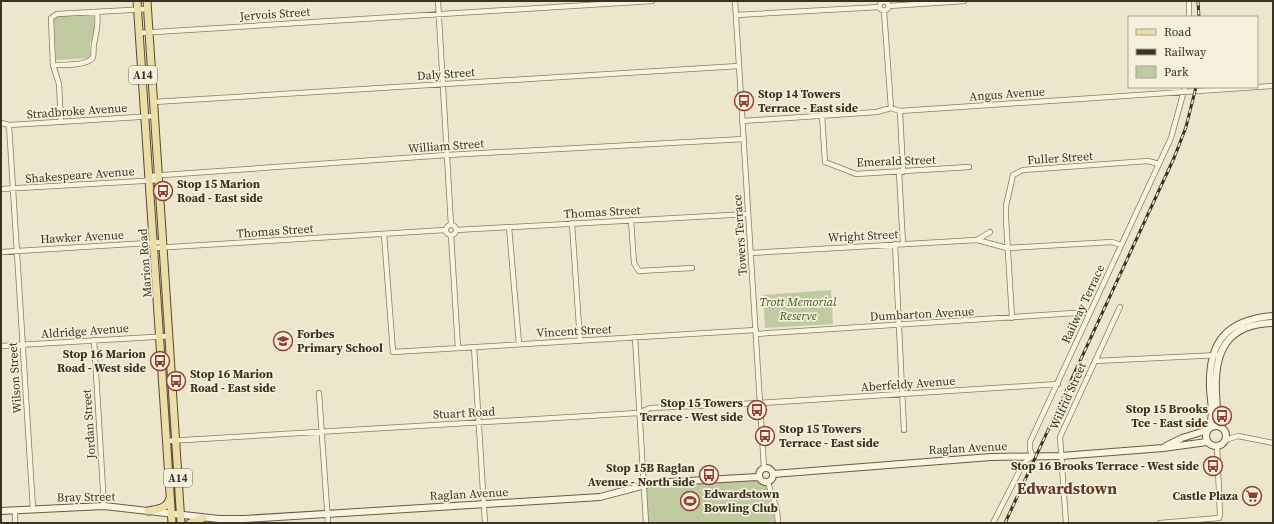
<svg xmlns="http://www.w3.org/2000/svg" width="1274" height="524" font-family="'Source Serif 4',serif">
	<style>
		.green { fill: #c0caa0 }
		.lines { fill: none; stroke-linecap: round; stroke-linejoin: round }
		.street-casing { stroke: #887a61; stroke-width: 6 }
		.secondary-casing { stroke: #6a5b44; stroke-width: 8 }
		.primary-casing { stroke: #574834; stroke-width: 9 }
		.street { stroke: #f7f3df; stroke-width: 4.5 }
		.secondary { stroke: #f7f3df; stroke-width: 6 }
		.primary { stroke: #ebdea8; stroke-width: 7 }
		.rail-casing { stroke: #3a3123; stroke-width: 3 }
		.rail { stroke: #f4f0db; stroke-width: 1.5; stroke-dasharray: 4.5; stroke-linecap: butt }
		.labels { text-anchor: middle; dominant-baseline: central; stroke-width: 3.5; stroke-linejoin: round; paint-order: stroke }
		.shield { fill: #f4f0db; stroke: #726a5a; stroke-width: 1 }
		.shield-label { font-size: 11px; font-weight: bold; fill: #3a3123 }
		.street-label { font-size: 12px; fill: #3a3123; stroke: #f4f0db }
		.poi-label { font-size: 12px; font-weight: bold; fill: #3a3123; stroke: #f4f0db; text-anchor: start }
		.park-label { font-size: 12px; font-style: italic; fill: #46552b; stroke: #f4f0db }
		.district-label { font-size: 16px; font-weight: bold; fill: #633a26; stroke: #f4f0db }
	</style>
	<rect width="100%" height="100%" fill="#ece6cc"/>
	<!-- green -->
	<path class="green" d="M94,14V32L90,43V58L56,60L54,20L58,16Z
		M831,290L833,324L765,328L763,295Z
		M757,478L760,482L767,484L771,494L775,523H648L645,487Z"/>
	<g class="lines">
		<!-- street casing -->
		<g class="street-casing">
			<path id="street" d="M438,1L451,225
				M735,1L764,468
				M1189,1V17
				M879.5 6a4.5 4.5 0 1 1 9 0a4.5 4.5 0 1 1-9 0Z
				M889,6L964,1
				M884,11L891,108
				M736,15L880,7
				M139,33L652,1
				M53,65C62,65 89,66 93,57C94,54 93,48 94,44C96,33 99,25 97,13
				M154,102L739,66
				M900,111L903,172
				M822,115L825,162L856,174L969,167
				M742,121L877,112L891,108L900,111L1273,86
				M61,122L59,84L53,65L51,18L57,14L148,9
				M1,123L9,125L155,116
				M9,125L33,509
				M899,172L903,244
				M149,176L447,155L744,139
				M1,189L160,180
				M631,220L634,263L639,271L692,268
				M572,223L580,341
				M446 230a5 5 0 1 1 10 0a5 5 0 1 1-10 0Z
				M509,227L519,344
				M456,230L748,214
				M384,234L393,352L756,330
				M451,235L458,348
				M977,240L990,232
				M895,244L904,430
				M154,248L445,230
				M1,252L164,242
				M751,253L977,240L1007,248L1112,242L1121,245
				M1012,318L1006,219V206L1013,175L1023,170L1148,161L1159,164
				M756,334L1090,312
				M635,337L646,523
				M94,340L104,506
				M1,346L170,336
				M474,347L485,523
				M1095,361L1219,355
				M319,393L328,523
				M1225,440L1238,436L1273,443
				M167,441L638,413L650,408L760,403L1058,384
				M768,483L777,510L778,523
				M15,510V523
				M993,523L1023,464L1032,456L1030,449V442L1171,138L1185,87
				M1066,523L1060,437L1120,307
				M1160,523L1219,518L1220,515L1217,446"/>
		</g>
		<!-- secondary casing -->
		<g class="secondary-casing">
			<path id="secondary" d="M1206 436a10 10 0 1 1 20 0a10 10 0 1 1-20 0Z
				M1221,427C1216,417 1217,405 1216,393C1214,351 1227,324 1273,323
				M1209,428C1214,416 1211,402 1210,389C1208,342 1226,320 1273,316
				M1166,446L1182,438L1208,430
				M759 475a7 7 0 1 1 14 0a7 7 0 1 1-14 0Z
				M773,474L991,457L1061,456L1163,448L1207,442
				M1,511L104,506L219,519H244L600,497L653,483L758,477"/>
		</g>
		<!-- primary casing -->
		<g class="primary-casing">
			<path id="primary" d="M137,1L172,523
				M147,1L181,523
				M148,511C158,509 167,509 170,498
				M190,523L203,518"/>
		</g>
		<!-- street -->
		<use href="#street" class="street"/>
		<!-- secondary -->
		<use href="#secondary" class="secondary"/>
		<!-- primary -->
		<use href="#primary" class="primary"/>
		<!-- rail casing -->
		<g class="rail-casing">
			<path id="rail" d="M1198,1L1199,17
				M1005,523L1174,158L1186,127L1196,87"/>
		</g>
		<!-- rail -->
		<use href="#rail" class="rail"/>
	</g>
	<!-- icons -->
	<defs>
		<g id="bus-ring" transform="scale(1)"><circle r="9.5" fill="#f4f0db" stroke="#924036" stroke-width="1.5"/><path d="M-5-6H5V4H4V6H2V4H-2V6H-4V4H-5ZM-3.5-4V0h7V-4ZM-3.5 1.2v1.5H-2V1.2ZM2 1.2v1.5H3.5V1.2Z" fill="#924036"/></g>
		<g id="school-ring" transform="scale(1)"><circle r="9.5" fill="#f4f0db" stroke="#924036" stroke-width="1.5"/><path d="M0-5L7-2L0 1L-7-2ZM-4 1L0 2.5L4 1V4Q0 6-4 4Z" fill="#924036"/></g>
		<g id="supermarket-ring" transform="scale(1)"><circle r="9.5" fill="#f4f0db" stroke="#924036" stroke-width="1.5"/><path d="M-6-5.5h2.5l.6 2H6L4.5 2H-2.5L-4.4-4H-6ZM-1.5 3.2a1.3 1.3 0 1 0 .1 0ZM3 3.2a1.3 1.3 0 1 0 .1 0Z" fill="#924036"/></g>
		<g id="stadium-ring" transform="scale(1)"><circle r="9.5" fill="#f4f0db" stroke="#924036" stroke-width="1.5"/><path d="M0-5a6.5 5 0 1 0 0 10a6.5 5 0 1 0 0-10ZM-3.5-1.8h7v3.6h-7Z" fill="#924036"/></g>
	</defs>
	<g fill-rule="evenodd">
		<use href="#bus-ring" x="744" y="101"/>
		<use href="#bus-ring" x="163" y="191"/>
		<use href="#school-ring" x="283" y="341"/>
		<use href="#bus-ring" x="160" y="361"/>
		<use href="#bus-ring" x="176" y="381"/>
		<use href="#bus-ring" x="757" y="410"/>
		<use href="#bus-ring" x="1222" y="416"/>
		<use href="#bus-ring" x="765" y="436"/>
		<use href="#bus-ring" x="1213" y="466"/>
		<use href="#bus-ring" x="709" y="475"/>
		<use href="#supermarket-ring" x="1252" y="496"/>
		<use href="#stadium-ring" x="690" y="501"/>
	</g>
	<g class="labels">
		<!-- shield labels -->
		<g class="shield">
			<rect x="129" y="66" width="28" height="18" rx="3"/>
			<rect x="164" y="469" width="28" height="18" rx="3"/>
		</g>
		<g class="shield-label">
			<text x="143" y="75">A14</text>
			<text x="178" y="478">A14</text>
		</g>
		<!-- street labels -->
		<g class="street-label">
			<text transform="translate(275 14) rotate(-4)">Jervois Street</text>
			<text transform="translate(446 74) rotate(-4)">Daly Street</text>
			<text transform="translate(1007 94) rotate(-4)">Angus Avenue</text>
			<text transform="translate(77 111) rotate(-4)">Stradbroke Avenue</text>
			<text transform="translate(446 146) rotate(-4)">William Street</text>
			<text transform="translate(1060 158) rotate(-4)">Fuller Street</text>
			<text transform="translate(896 161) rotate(-2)">Emerald Street</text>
			<text transform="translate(80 175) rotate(-4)">Shakespeare Avenue</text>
			<text transform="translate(602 212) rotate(-3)">Thomas Street</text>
			<text transform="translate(275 231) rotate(-4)">Thomas Street</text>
			<text transform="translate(740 235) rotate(-94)">Towers Terrace</text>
			<text transform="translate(863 236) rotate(-3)">Wright Street</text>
			<text transform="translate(82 237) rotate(-3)">Hawker Avenue</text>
			<text transform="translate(145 263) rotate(-94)">Marion Road</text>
			<text transform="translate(1083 304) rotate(-65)">Railway Terrace</text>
			<text transform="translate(922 314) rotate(-3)">Dumbarton Avenue</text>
			<text transform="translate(85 331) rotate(-4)">Aldridge Avenue</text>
			<text transform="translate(574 331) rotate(-3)">Vincent Street</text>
			<text transform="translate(15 378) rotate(-94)">Wilson Street</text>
			<text transform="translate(908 384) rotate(-4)">Aberfeldy Avenue</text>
			<text transform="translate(1068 396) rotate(-66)">Wilfrid Street</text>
			<text transform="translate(464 413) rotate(-3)">Stuart Road</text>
			<text transform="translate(89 424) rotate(-94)">Jordan Street</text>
			<text transform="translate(968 448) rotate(-3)">Raglan Avenue</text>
			<text transform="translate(469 494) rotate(-3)">Raglan Avenue</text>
			<text transform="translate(86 497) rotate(-1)">Bray Street</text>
		</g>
		<!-- poi labels -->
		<g class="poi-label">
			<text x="758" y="94">Stop 14 Towers<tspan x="758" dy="14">Terrace - East side</tspan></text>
			<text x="177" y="184">Stop 15 Marion<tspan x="177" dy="14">Road - East side</tspan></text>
			<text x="297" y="334">Forbes<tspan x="297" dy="14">Primary School</tspan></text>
			<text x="146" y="354" text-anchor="end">Stop 16 Marion<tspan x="146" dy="14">Road - West side</tspan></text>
			<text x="190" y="374">Stop 16 Marion<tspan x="190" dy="14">Road - East side</tspan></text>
			<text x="743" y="403" text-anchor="end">Stop 15 Towers<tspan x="743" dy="14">Terrace - West side</tspan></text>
			<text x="1208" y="409" text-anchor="end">Stop 15 Brooks<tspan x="1208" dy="14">Tce - East side</tspan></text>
			<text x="779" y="429">Stop 15 Towers<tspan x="779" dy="14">Terrace - East side</tspan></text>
			<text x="1199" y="466" text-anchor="end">Stop 16 Brooks Terrace - West side</text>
			<text x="695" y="468" text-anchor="end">Stop 15B Raglan<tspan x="695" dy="14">Avenue - North side</tspan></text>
			<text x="704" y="494">Edwardstown<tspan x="704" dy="14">Bowling Club</tspan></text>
			<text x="1238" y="496" text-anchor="end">Castle Plaza</text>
		</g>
		<!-- park labels -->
		<g class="park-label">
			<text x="798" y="302">Trott Memorial<tspan x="798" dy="14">Reserve</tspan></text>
		</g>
		<!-- district labels -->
		<g class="district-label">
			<text x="1067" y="488">Edwardstown</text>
		</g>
	</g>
	<!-- border -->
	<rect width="1274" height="524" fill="none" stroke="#3a3123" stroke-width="4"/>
	<!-- legend -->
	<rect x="1128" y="16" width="130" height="72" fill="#f4f0db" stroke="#aaa491"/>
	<rect x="1136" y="29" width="20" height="6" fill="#ebdea8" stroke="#aaa491"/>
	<text x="1164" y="36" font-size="12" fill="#3a3123">Road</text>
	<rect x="1136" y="49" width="20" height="6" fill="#3a3123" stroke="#aaa491"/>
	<text x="1164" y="56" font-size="12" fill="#3a3123">Railway</text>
	<rect x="1136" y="66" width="20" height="12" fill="#c0caa0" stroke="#aaa491"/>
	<text x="1164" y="76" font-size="12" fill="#3a3123">Park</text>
</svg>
